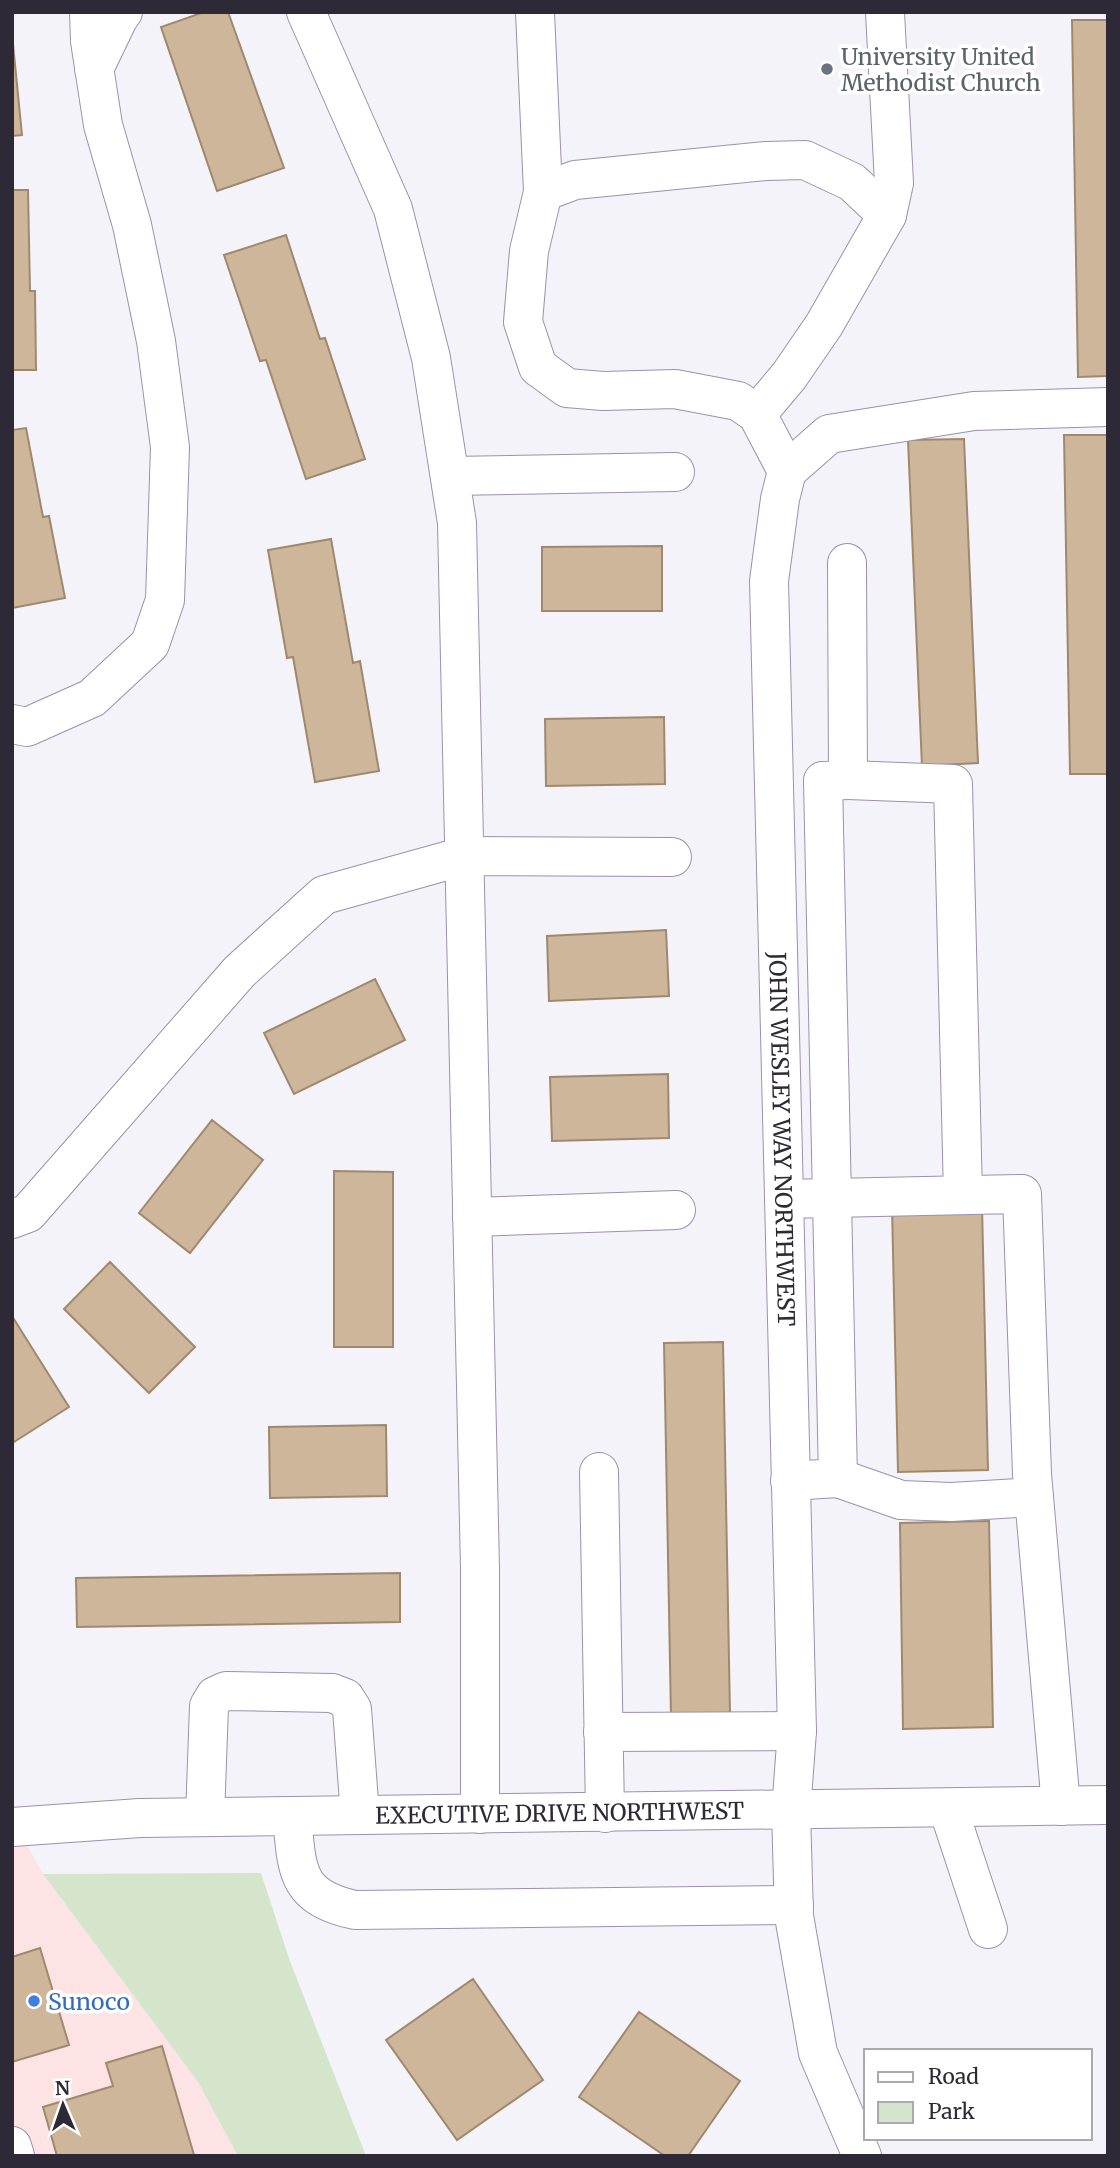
<svg xmlns="http://www.w3.org/2000/svg" width="1120" height="2168" font-family="Merriweather,serif">
	<style>
		.commercial { fill: #fee3e5 }
		.green { fill: #d5e5cb }
		.building { fill: #ceb69b; stroke: #9f896e; stroke-width: 2 }
		.lines { fill: none; stroke-linecap: round; stroke-linejoin: round }
		.minor-casing { stroke: #9b90af; stroke-width: 40 }
		.minor { stroke: #fff; stroke-width: 38 }
		.worship-dot { fill: #6b7280; stroke: #fff; stroke-width: 2.5 }
		.shop-dot { fill: #3f7fe0; stroke: #fff; stroke-width: 2.5 }
		.labels { text-anchor: middle; dominant-baseline: central; stroke-width: 7; stroke-linejoin: round; paint-order: stroke }
		.worship-label { font-size: 23px; fill: #5b616d; stroke: #fff; text-anchor: start }
		.street-label { font-size: 23px; fill: #2e2936; stroke: #fff }
		.shop-label { font-size: 23px; fill: #366cbe; stroke: #fff; text-anchor: start }
	</style>
	<rect width="100%" height="100%" fill="#f5f3fa"/>
	<!-- commercial -->
	<path class="commercial" d="M12,1818L43,1874L198,2082L238,2156H12Z"/>
	<!-- green -->
	<path class="green" d="M261,1873L290,1961L366,2156H238L198,2082L43,1874Z"/>
	<!-- building -->
	<path class="building" d="M204,12H228L284,168L217,191L161,27Z
		M1072,20H1108V376L1078,377Z
		M12,34L22,135L12,136Z
		M12,190H28L30,291H35L36,370H12Z
		M286,235L320,339L325,338L365,459L306,479L266,360L260,361L224,255Z
		M26,428L43,517L49,516L65,598L12,608V430Z
		M1064,435H1108V774H1070Z
		M964,439L978,763L922,766L908,440Z
		M331,539L353,663L360,661L379,771L315,782L293,657L287,658L268,550Z
		M662,546V611H542V547Z
		M664,717L665,784L546,786L545,719Z
		M666,930L669,996L549,1001L547,936Z
		M375,979L405,1040L294,1094L264,1033Z
		M668,1074L669,1138L552,1141L550,1077Z
		M212,1120L263,1160L190,1253L139,1213Z
		M334,1171L393,1172V1347H334Z
		M982,1206L988,1470L898,1472L892,1208Z
		M110,1262L195,1347L149,1393L64,1309Z
		M12,1316L69,1407L14,1442L12,1439Z
		M723,1342L730,1714L671,1716L664,1343Z
		M386,1425L387,1496L270,1498L269,1427Z
		M989,1521L993,1727L903,1729L900,1523Z
		M400,1573V1622L77,1627L76,1578Z
		M40,1948L69,2045L12,2062V1957Z
		M473,1979L543,2080L457,2140L386,2040Z
		M639,2012L740,2081L688,2156H665L579,2097Z
		M162,2046L194,2155L57,2156L43,2107L113,2086L106,2063Z"/>
	<g class="lines">
		<!-- minor casing -->
		<g class="minor-casing">
			<g id="minor">
				<path d="M306,12L393,209L431,358L457,523L480,1569V1814"/>
				<path d="M535,12L543,192L529,251L523,322L538,367L567,388L603,391L675,389L738,401L757,414L787,471"/>
				<path d="M94,69L118,19L123,12"/>
				<path d="M543,192L575,180L766,161L805,160L852,182L887,215"/>
				<path d="M757,414L789,376L824,325L887,215L894,183L885,12"/>
				<path id="s1" d="M787,471L780,499L769,581L797,1731L791,1811L794,1916L818,2053L862,2156"/>
				<path d="M787,471L829,434L974,411L1108,407"/>
				<path d="M451,476L675,472"/>
				<path d="M12,724L27,727L92,698L150,644L165,600L170,447L156,341L132,225L103,125L90,41L89,12"/>
				<path d="M848,780L953,784L963,1195"/>
				<path d="M823,781L848,780L847,563"/>
				<path d="M784,1199L1022,1194L1032,1474L1061,1806"/>
				<path d="M472,1217L676,1210"/>
				<path d="M12,1219L28,1213L240,971L324,895L464,856L672,857"/>
				<path d="M599,1472L605,1813"/>
				<path d="M838,1478L901,1500L951,1502L1034,1497"/>
				<path d="M790,1481L838,1478L823,781"/>
				<path d="M603,1732L797,1731"/>
				<path d="M948,1808L988,1929"/>
				<path d="M292,1816C297,1870 295,1897 355,1910L794,1905"/>
				<path d="M205,1817L209,1706L215,1696L226,1691L332,1693L345,1698L352,1709L360,1815"/>
				<path id="s2" d="M12,1827L140,1818L1108,1805"/>
				<path d="M12,2146L15,2156"/>
			</g>
		</g>
		<!-- minor -->
		<use href="#minor" class="minor"/>
	</g>
	<!-- markers -->
	<circle class="worship-dot" cx="827" cy="69" r="7"/>
	<circle class="shop-dot" cx="34" cy="2001" r="7"/>
	<g class="labels">
		<!-- worship labels -->
		<g class="worship-label">
			<text x="841" y="56">University United<tspan x="841" dy="26">Methodist Church</tspan></text>
		</g>
		<!-- street labels -->
		<g class="street-label">
			<text stroke="none"><textPath href="#s1" startOffset="670">JOHN WESLEY WAY NORTHWEST</textPath></text>
			<text stroke="none"><textPath href="#s2" startOffset="548">EXECUTIVE DRIVE NORTHWEST</textPath></text>
		</g>
		<!-- shop labels -->
		<g class="shop-label">
			<text x="48" y="2001">Sunoco</text>
		</g>
	</g>
	<!-- border -->
	<rect width="1120" height="2168" fill="none" stroke="#2e2936" stroke-width="28"/>
	<!-- legend -->
	<rect x="864" y="2049" width="228" height="91" fill="#ffffff" stroke="#aba9af" stroke-width="2"/>
	<rect x="878" y="2072" width="35" height="10" fill="#ffffff" stroke="#aba9af" stroke-width="2"/>
	<text x="928" y="2084" font-size="21" fill="#2e2936">Road</text>
	<rect x="878" y="2102" width="35" height="21" fill="#d5e5cb" stroke="#aba9af" stroke-width="2"/>
	<text x="928" y="2119" font-size="21" fill="#2e2936">Park</text>
	<!-- north arrow -->
	<g transform="translate(63 2105) rotate(358)" stroke="#ffffff" stroke-width="5" paint-order="stroke">
	<path d="M0-5L12 26L0 18L-12 26Z" fill="#2e2936"/>
	<text y="-10" font-size="19" font-weight="bold" text-anchor="middle" fill="#2e2936">N</text>
	</g>
</svg>
